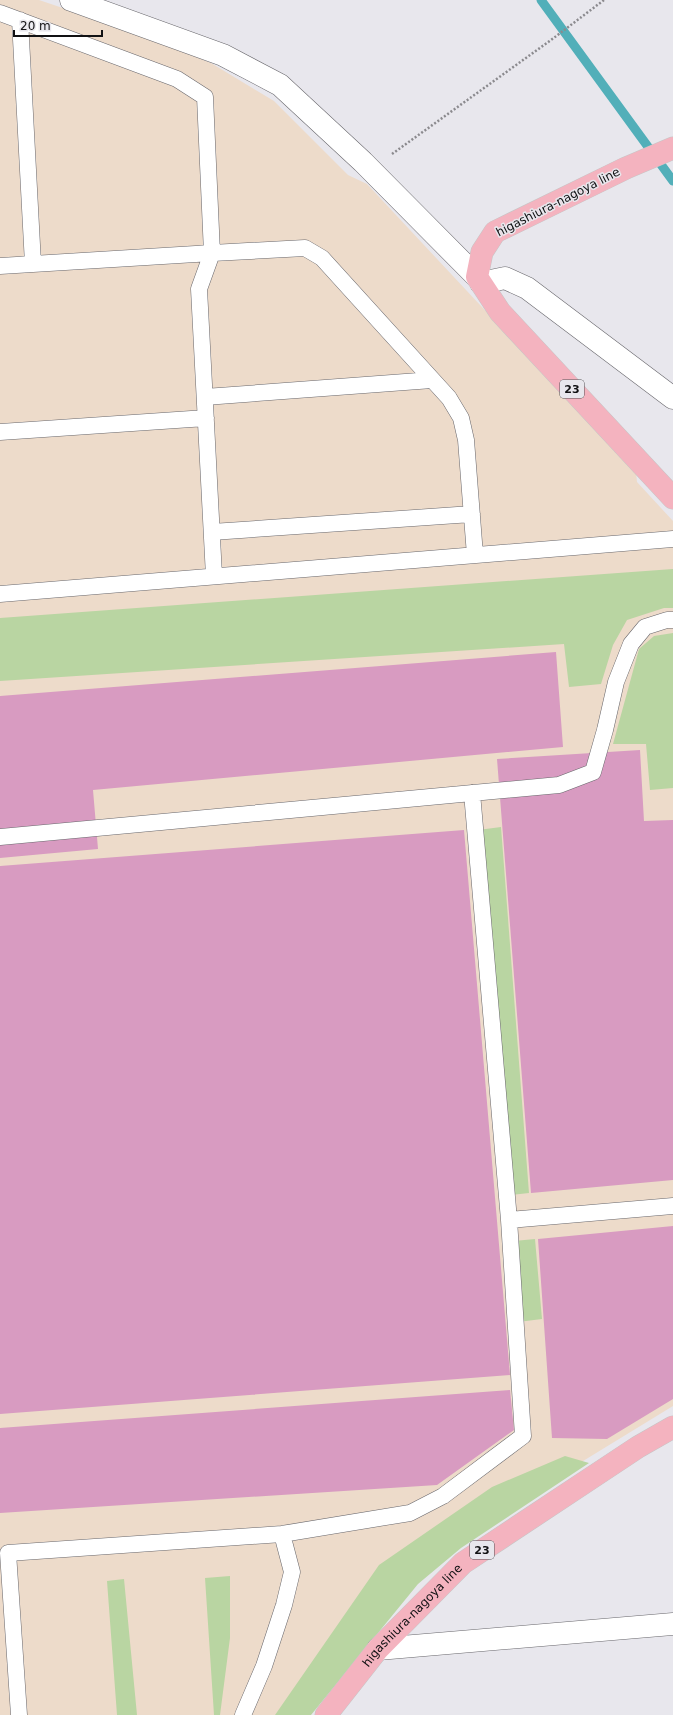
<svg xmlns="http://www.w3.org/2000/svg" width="673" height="1715" font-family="'DejaVu Sans',sans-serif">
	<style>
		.industrial { fill: #eddbca }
		.green { fill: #b9d5a2 }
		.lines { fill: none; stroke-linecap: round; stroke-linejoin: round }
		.stream { stroke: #52afb9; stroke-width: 9 }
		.building { fill: #d89bc1 }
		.service-casing { stroke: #68676c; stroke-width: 17 }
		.minor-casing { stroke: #68676c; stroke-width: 23 }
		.primary-casing { stroke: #c6c6c6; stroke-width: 23 }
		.path { stroke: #8b8a8e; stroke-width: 2.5; stroke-dasharray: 2 2; stroke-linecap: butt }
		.service { stroke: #fff; stroke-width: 16 }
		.minor { stroke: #fff; stroke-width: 22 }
		.primary { stroke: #f4b3bf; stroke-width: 22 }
		.labels { text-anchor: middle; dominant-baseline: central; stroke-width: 3; stroke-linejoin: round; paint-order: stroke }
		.shield { fill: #e8e7ed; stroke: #525154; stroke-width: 1 }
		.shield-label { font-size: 11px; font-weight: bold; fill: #111113 }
		.street-label { font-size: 12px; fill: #111113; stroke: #e8e7ed }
	</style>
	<rect width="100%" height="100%" fill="#e8e7ed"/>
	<!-- industrial -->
	<path class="industrial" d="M0,0H39L140,34L211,63L274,101L348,175L367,184L636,472L637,482L673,521V1406L552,1480L455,1548L388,1609L297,1715H0Z"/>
	<!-- green -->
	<path class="green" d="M673,569V608H664L627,620L613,645L601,684L569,687L564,644L0,681V618Z
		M673,633V788L650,790L646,744H613L639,649L654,636Z
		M501,827L529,1193L511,1195L478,830Z
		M535,1239L542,1319L518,1322L514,1241Z
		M565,1456L589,1463L461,1548L418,1584L311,1715H275L379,1565L492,1487Z
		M230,1576V1638L220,1715H214L205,1578Z
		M124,1579L137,1715H117L107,1581Z"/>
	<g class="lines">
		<!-- stream -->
		<path class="stream" d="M541,0L673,181"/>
	</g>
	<!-- building -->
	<path class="building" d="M556,652L563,747L93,790L98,849L0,858V696Z
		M640,750L644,821L673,820V1180L531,1193L497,759Z
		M464,830L510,1375L0,1414V866Z
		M673,1226V1399L607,1439L552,1438L538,1239Z
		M510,1390L514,1430L437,1485L0,1513V1428Z"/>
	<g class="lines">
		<!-- service casing -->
		<g class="service-casing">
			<path id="service" d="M0,13L177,79L205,97L212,253L305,248L322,258L449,398L461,418L466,440L475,555
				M20,20L33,264
				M0,266L212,253L199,289L214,576
				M205,397L432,380
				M0,432L206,418
				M212,532L472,514
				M0,594L673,539
				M0,837L559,785L593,772L605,730L616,682L631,644L645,627L667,620H673
				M509,1220L673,1206
				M19,1715L8,1553L282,1534L410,1513L443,1496L523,1436L509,1220L472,793
				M243,1715L264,1666L284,1605L292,1572L282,1534"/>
		</g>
		<!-- minor casing -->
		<g class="minor-casing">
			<path id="minor" d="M71,0L223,55L280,85L363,162L477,277
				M481,283L505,278L527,288L673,398
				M378,1649L673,1624"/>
		</g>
		<!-- primary casing -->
		<g class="primary-casing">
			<g id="primary">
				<path d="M673,148L626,168L495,232L482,252L477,277L500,312L673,498"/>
				<path id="s1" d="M326,1715L378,1649L463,1563L638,1447L673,1427"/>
			</g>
		</g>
		<!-- path -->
		<path class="path" d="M392,154L551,40L604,0"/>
		<!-- service -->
		<use href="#service" class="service"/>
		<!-- minor -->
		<use href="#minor" class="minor"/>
		<!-- primary -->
		<use href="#primary" class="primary"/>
	</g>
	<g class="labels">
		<!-- shield labels -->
		<g class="shield">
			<rect x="560" y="380" width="24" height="18" rx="3"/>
			<rect x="470" y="1541" width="24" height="18" rx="3"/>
		</g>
		<g class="shield-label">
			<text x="572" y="389">23</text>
			<text x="482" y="1550">23</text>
		</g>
		<!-- street labels -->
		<g class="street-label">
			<text transform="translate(558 202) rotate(-27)">higashiura-nagoya line</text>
			<text stroke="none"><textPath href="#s1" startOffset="132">higashiura-nagoya line</textPath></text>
		</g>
	</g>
	<!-- scale -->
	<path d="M14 30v6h88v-6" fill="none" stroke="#111113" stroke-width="2"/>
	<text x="20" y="30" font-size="12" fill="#111113" stroke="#e8e7ed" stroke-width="3" paint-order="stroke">20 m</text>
</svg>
